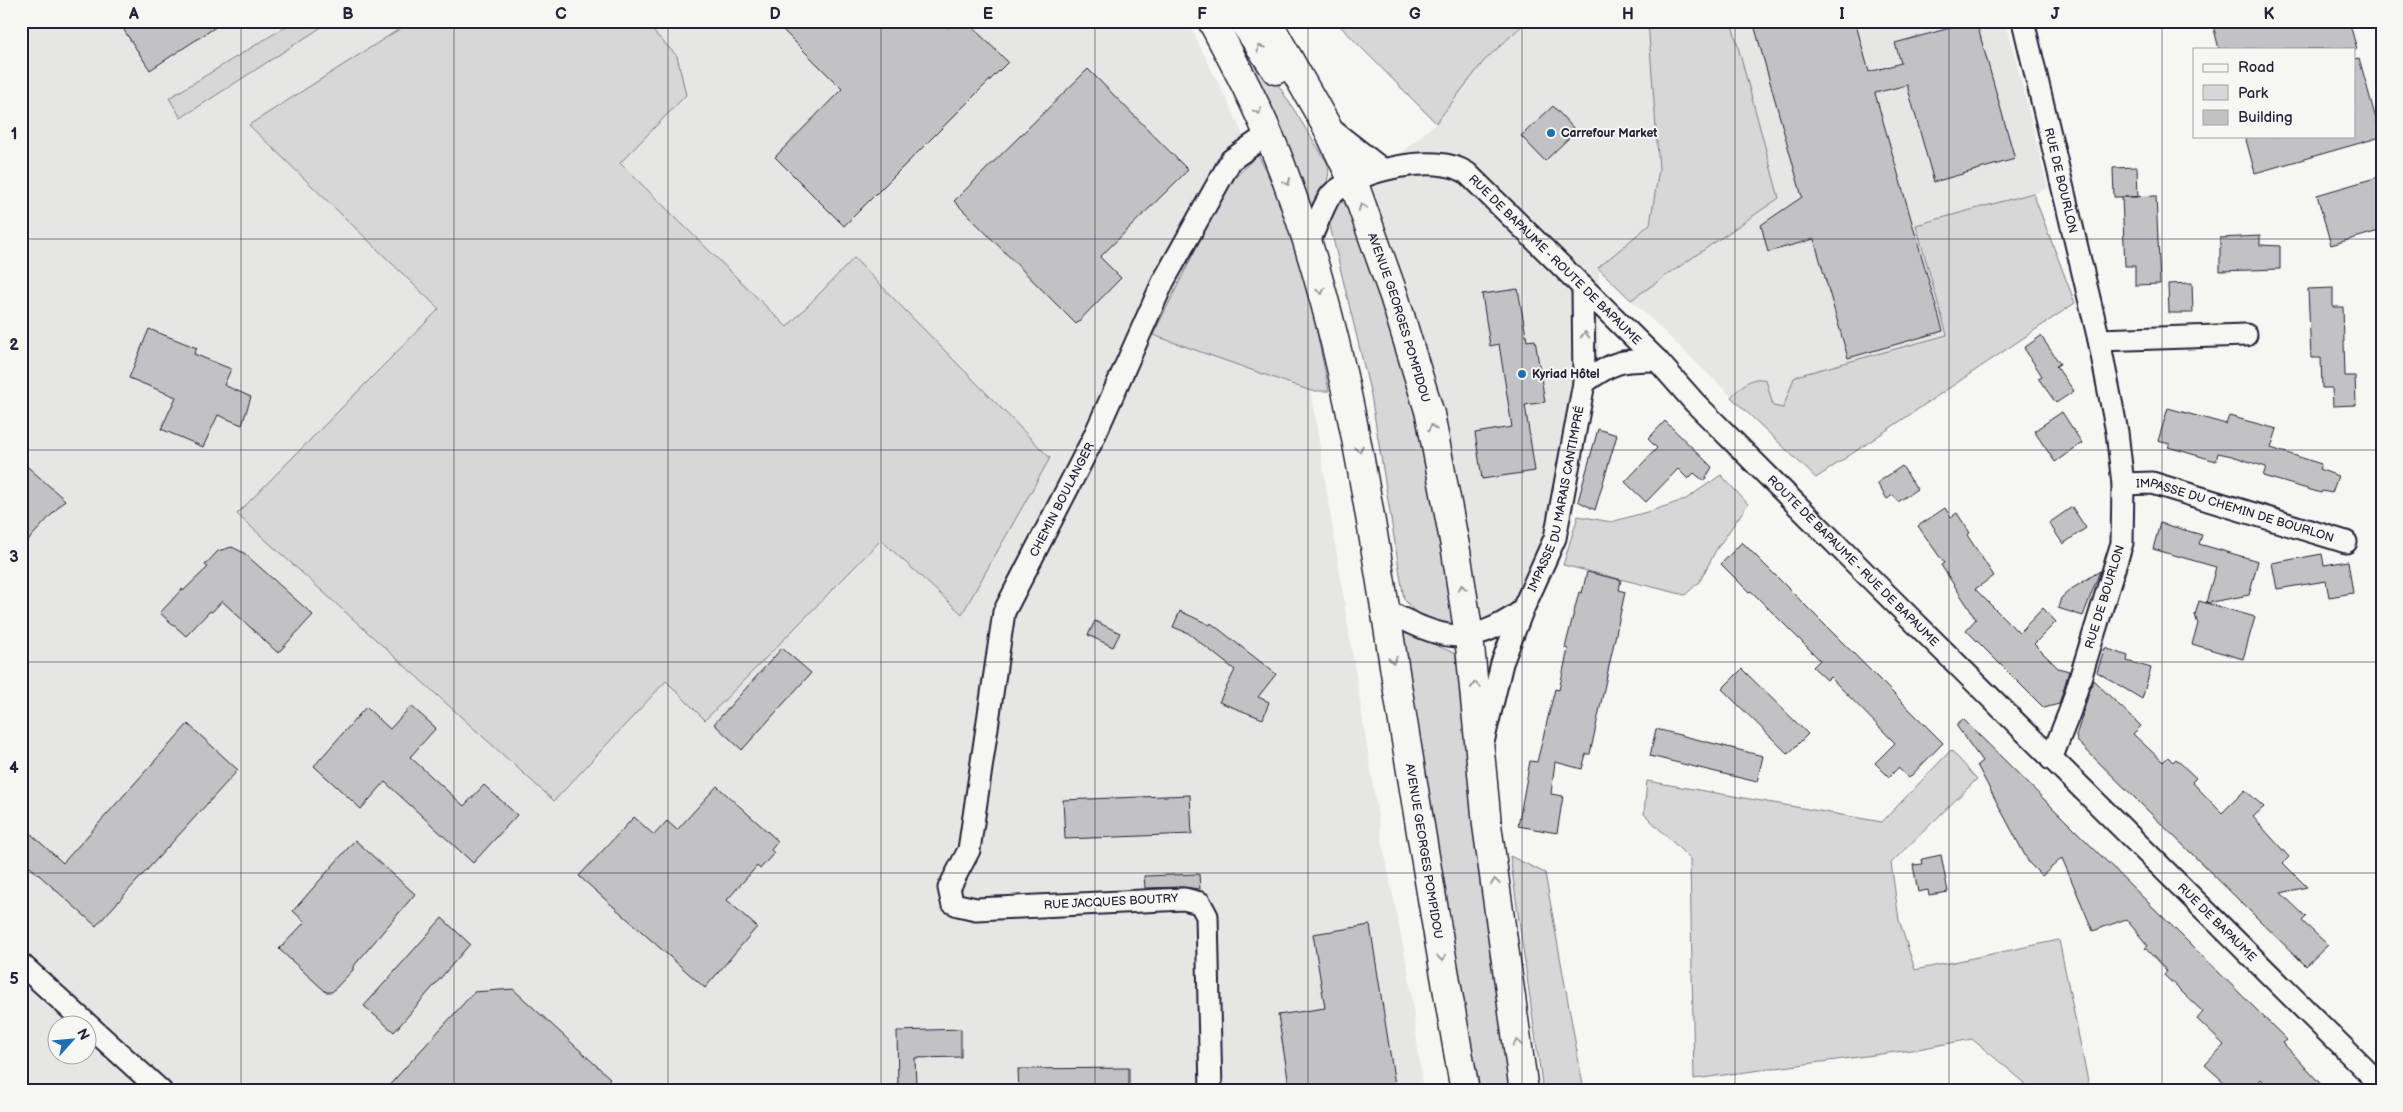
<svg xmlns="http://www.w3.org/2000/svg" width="2403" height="1112" font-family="'Balsamiq Sans',sans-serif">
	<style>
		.built { fill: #e6e6e4; fill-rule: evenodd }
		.green { fill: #d7d7d7; stroke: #7c7c89 }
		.building { fill: #c2c2c4; stroke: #22223b }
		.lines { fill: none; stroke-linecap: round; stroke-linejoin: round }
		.street-casing { stroke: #22223b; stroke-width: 25 }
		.primary-casing { stroke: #22223b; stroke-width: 31 }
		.street { stroke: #f6f6f2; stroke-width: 21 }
		.primary { stroke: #f6f6f2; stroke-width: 28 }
		.oneway { stroke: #9797a0 }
		.grid { fill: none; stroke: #22223b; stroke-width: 1; stroke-opacity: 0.55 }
		.poi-dot { fill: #1f6fb2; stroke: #f6f6f2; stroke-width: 2 }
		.labels { text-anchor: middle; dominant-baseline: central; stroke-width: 4; stroke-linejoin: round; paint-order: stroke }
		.poi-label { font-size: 12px; font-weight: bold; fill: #22223b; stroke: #f6f6f2; text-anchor: start }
		.street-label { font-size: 12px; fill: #22223b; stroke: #f6f6f2 }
		.neatline { fill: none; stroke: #22223b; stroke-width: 2 }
		.grid-label { font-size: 16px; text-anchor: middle; font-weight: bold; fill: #22223b }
	</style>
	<rect width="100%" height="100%" fill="#f6f6f2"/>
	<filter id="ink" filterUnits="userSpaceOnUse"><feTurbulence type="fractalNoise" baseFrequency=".02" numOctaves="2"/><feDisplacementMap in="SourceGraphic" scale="10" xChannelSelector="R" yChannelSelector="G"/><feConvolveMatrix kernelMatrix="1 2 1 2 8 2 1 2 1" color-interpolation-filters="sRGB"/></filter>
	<g filter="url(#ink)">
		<!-- built -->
		<path class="built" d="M21,21H1187L1234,114L1273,208L1296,278L1311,391L1381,835L1409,976L1423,1091H21ZM58,1024H88V1054H58Z
			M1335,21H2006L2048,188L2034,194L2075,303L1816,478L1599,269L1598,366L1559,558L1528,620L1481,642L1364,185L1436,123Z"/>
		<!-- green -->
		<path class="green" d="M295,21H331L181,118L169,98Z
			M412,21H643L677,56L686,95L620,163L787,327L854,258L1050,458L962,614L881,540L705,720L666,681L554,801L237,514L439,309L249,125Z
			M1223,21H1238L1328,164C1332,182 1319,198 1311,213Z
			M1335,21H1527L1484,61L1436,123Z
			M1648,21H1731L1779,198L1631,300L1598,268L1650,224L1659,169Z
			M1258,154L1283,208L1304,269L1329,391H1311L1153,335L1227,186Z
			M2033,193L2075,303L1816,478L1731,397C1741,387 1751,375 1766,380L1773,406L1783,408L1794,378L1800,375L1947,335L1916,225Z
			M1341,200L1349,209L1391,326L1426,447L1455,625L1450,629L1422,621L1404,599L1371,395L1330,226L1329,219L1336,202Z
			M1721,475L1748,504L1716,550L1700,581L1685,595L1563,565L1578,516L1611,522L1654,510L1686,499Z
			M1403,632L1452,652L1458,656L1515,1091H1475L1400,636Z
			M1951,750L1977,779L1891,863L1899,920L1915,970L2059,940L2090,1091H2027L2024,1082L1972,1039L1918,1049L1694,1079L1690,859L1644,814L1647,781L1882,822Z
			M1510,856L1545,873L1584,1091H1543Z"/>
		<!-- building -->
		<path class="building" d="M118,21H225L150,70Z
			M774,21H942L948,28L955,21H966L1008,62L844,226L775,157L842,89Z
			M1753,21H1855L1869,72L1901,63L1895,43L1976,21L2015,159L1934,182L1907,85L1875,93L1943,331L1848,358L1814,239L1768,252L1761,225L1802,197Z
			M2212,21H2349L2357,49H2219Z
			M2359,58L2381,137L2255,173L2245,136H2354V59Z
			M1088,69L1188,170L1100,257L1121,278L1076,324L954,201Z
			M1553,106L1576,131L1545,161L1521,136Z
			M2137,167L2138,197H2114L2113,168Z
			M2382,176V230L2331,245L2317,195Z
			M2156,196L2160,284L2135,285V266H2125L2122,197Z
			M2260,236V245L2280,246V269L2220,271V238Z
			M2192,283L2193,313H2169L2168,284Z
			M2333,288V307H2343L2345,376H2355L2356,405L2333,406L2332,388H2322L2321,358H2311L2308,289Z
			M1518,289L1527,341L1535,340L1545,402L1525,405L1535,471L1482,479L1475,433L1512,427L1499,344L1490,346L1482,294Z
			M149,329L197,348L194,354L231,369L224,385L251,397L242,425L218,415L203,447L161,429L176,397L129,378Z
			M2041,336L2060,364L2056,366L2074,391L2056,403L2038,378L2042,376L2024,348Z
			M2168,408L2226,424L2229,416L2277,429L2271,448L2321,464L2319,469L2338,476L2332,493L2322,491L2321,493L2263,476L2266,467L2232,456L2218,453L2216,461L2168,447L2170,444L2158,441Z
			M2062,412L2082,443L2055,462L2034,431Z
			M1665,421L1712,467L1704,481L1694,473L1688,479L1678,469L1646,502L1625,482L1657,448L1648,439Z
			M1598,429L1617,435L1595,510L1578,501Z
			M21,461L65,500L21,548Z
			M1902,466L1917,489L1898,502L1893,495L1887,499L1877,483Z
			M2072,507L2086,528L2063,544L2049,523Z
			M1945,508L1951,517L1957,513L1970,533L1967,535L1994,576L1975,589L2019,633L2043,608L2056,622L2034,644L2058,668L2069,671L2059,704L2044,708L1966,630L1976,619L1941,565L1944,563L1918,526Z
			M2160,523L2202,535L2199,544L2258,561L2249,595L2206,603L2216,567L2153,549Z
			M1742,542L1943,743L1909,778L1898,768L1889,777L1875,763L1895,743L1830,677L1827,680L1813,667L1820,660L1751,591L1749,592L1721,564Z
			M232,547L244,553L313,615L278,653L222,601L212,612L210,611L186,636L160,613L182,589L183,591L208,567L205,565L218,551Z
			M2322,554L2324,565L2348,561L2353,593L2329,597L2326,581L2277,589L2272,563Z
			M2100,571L2083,616L2058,608L2061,598L2070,590Z
			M1587,572L1621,580L1619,590L1625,592L1590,754H1586L1582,769L1555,762L1551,794L1563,796L1557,833L1518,826L1530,761L1537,762L1555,689L1559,690L1568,649L1565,648L1579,592L1582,593Z
			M2199,601L2255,617L2243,659L2192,644L2198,624L2195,615Z
			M1180,611L1210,625L1211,623L1276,674L1258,697L1269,702L1263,719L1219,702L1235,670L1188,633L1173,627Z
			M1095,621L1120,633L1113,647L1088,635Z
			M782,648L811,673L742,750L714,724Z
			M2105,648L2128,656L2127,661L2151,668L2142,699L2097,672Z
			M1742,669L1808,734L1788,754L1722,689Z
			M2093,680L2141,726L2133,734L2163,762L2168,757L2173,762L2176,759L2196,778L2192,782L2222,813L2245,790L2264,807L2253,817L2289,857L2283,863L2307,887L2281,893L2306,917L2302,921L2328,945L2306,966L2077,741L2076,736Z
			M411,706L436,728L410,757L464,806L484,785L517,815L473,863L385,782L361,809L314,766L366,707L390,729Z
			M1963,719L2287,1040L2283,1043L2327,1091H2272L2261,1079L2249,1091H2215L2224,1082L2205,1065L2224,1045L2197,1019L2203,1012L2164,975L2167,971L2145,948L2148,946L2126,919L2093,931L2062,858L2042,876L2029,863L1977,765L1982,761L1956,725Z
			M188,724L238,770L96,926L21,859V825L63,863Z
			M1656,729L1763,756L1757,782L1650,756Z
			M717,786L778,841L771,850L774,853L760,869L757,866L727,900L757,927L705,988L579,876L634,817L654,835L667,821L677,830Z
			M1190,795L1192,834L1065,839L1063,800Z
			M355,840L415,894L353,967V970L332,992H326L279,949L305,922L293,911Z
			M1941,855L1948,892L1929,895L1928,890L1918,892L1913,865L1923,864L1922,859Z
			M1199,874L1200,889L1183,887L1145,888L1144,876Z
			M442,918L470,944L394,1032L364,1006Z
			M1370,925L1396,1091H1290L1278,1015L1325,1008L1313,934Z
			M513,989L610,1078L599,1091H384L474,992Z
			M961,1029V1057L915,1058L916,1085L898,1086L897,1031Z
			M1129,1068V1091H1019L1018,1069Z"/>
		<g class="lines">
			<!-- street casing -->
			<g class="street-casing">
				<g id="street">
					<path id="s1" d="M2023,21L2099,340L2117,432L2123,484L2122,543L2070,711L2051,759"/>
					<path d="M1327,126L1382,169"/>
					<path id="s2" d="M1308,244C1313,234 1326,198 1333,193C1361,170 1436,152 1467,173L1657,360L1695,403L1871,579L2382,1086"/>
					<path d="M2099,340L2246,335"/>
					<path d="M1584,383C1613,361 1622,360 1657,360"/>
					<path id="s3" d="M2123,484L2152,483L2346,542"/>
					<path d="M1386,611C1442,638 1466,650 1522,611"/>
					<path id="s4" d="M1484,738L1502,663L1522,611L1555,538L1584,383L1583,287"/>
					<path d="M21,964L161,1091"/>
					<path id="s5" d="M1211,1091L1207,916L1200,903L1184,899L976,909L958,905L952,902L949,888L969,850L1004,612L1093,439L1163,282L1231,160L1258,141L1269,137"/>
				</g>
			</g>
			<!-- primary casing -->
			<g class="primary-casing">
				<g id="primary">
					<path id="s6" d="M1212,21C1241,75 1269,129 1289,187C1347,348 1371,517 1397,685C1419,821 1441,956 1465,1091"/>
					<path d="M1243,21L1276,70"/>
					<path id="s7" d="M1267,21L1326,125L1353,181L1394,296L1430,414L1456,551L1469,636L1487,825L1524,1091"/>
				</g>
			</g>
			<!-- street -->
			<use href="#street" class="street"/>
			<!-- primary -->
			<use href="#primary" class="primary"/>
		</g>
		<!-- one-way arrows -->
		<defs><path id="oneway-chevron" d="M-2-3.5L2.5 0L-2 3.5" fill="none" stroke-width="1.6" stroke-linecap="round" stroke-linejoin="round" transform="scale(1.25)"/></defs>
		<g class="oneway">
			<use href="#oneway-chevron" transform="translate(1260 48) rotate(-122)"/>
			<use href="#oneway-chevron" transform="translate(1258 111) rotate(66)"/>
			<use href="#oneway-chevron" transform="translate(1287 182) rotate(69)"/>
			<use href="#oneway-chevron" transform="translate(1362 207) rotate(-110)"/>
			<use href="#oneway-chevron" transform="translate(1321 291) rotate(75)"/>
			<use href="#oneway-chevron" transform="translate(1585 335) rotate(-90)"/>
			<use href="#oneway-chevron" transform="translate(1432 428) rotate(-101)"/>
			<use href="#oneway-chevron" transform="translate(1359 449) rotate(79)"/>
			<use href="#oneway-chevron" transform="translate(1462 588) rotate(-99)"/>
			<use href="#oneway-chevron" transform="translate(1393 660) rotate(81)"/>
			<use href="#oneway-chevron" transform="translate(1475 685) rotate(-96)"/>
			<use href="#oneway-chevron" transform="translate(1495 882) rotate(-98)"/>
			<use href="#oneway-chevron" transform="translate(1442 958) rotate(81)"/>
			<use href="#oneway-chevron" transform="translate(1517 1043) rotate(-98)"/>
		</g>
	</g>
	<!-- grid -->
	<path class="grid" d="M241,21V1091M454,21V1091M668,21V1091M881,21V1091M1095,21V1091M1308,21V1091M1522,21V1091M1735,21V1091M1949,21V1091M2162,21V1091M21,239H2382M21,450H2382M21,662H2382M21,873H2382"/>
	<!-- markers -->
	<g class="poi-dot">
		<circle cx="1551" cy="133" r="5"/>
		<circle cx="1522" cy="374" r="5"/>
	</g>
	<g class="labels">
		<!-- poi labels -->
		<g class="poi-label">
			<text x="1561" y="133">Carrefour Market</text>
			<text x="1532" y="374">Kyriad Hôtel</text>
		</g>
		<!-- street labels -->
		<g class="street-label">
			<text stroke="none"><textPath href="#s1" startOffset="164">RUE DE BOURLON</textPath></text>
			<text stroke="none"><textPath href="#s2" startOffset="322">RUE DE BAPAUME - ROUTE DE BAPAUME</textPath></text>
			<text stroke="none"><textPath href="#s7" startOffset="326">AVENUE GEORGES POMPIDOU</textPath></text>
			<text stroke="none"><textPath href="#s4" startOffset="251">IMPASSE DU MARAIS CANTIMPRÉ</textPath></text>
			<text stroke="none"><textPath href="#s5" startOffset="864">CHEMIN BOULANGER</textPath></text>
			<text stroke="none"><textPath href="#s3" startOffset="116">IMPASSE DU CHEMIN DE BOURLON</textPath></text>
			<text stroke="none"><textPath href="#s2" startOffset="746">ROUTE DE BAPAUME - RUE DE BAPAUME</textPath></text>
			<text transform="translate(2105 597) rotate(-73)">RUE DE BOURLON</text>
			<text stroke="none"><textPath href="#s6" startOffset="862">AVENUE GEORGES POMPIDOU</textPath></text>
			<text transform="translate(1111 902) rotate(-3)">RUE JACQUES BOUTRY</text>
			<text stroke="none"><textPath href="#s2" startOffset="1259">RUE DE BAPAUME</textPath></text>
		</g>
	</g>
	<!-- margin -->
	<rect width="2403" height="1112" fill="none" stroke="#f6f6f2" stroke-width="55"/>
	<!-- legend -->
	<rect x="2193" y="48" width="162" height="90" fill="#f6f6f2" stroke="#a1a1a9"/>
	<rect x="2203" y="64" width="25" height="8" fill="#f6f6f2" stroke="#a1a1a9"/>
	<text x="2238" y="72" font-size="15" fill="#22223b">Road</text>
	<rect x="2203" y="85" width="25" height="15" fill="#d7d7d7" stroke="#a1a1a9"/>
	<text x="2238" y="98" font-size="15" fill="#22223b">Park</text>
	<rect x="2203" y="110" width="25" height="15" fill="#c2c2c4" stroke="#a1a1a9"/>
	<text x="2238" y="122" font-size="15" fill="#22223b">Building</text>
	<!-- north arrow -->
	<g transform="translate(72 1040) rotate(63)"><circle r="24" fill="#f6f6f2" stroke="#a1a1a9"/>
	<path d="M0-4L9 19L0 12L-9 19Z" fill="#1f6fb2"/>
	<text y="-8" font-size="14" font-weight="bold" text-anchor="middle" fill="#22223b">N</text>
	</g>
	<rect x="28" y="28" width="2348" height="1056" class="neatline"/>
	<g class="grid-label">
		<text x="134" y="19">A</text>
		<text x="348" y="19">B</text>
		<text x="561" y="19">C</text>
		<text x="775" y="19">D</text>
		<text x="988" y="19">E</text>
		<text x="1202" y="19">F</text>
		<text x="1415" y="19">G</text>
		<text x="1628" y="19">H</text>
		<text x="1842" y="19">I</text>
		<text x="2055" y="19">J</text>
		<text x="2269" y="19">K</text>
		<text x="14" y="139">1</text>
		<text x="14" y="350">2</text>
		<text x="14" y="562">3</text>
		<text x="14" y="773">4</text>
		<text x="14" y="984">5</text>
	</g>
</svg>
